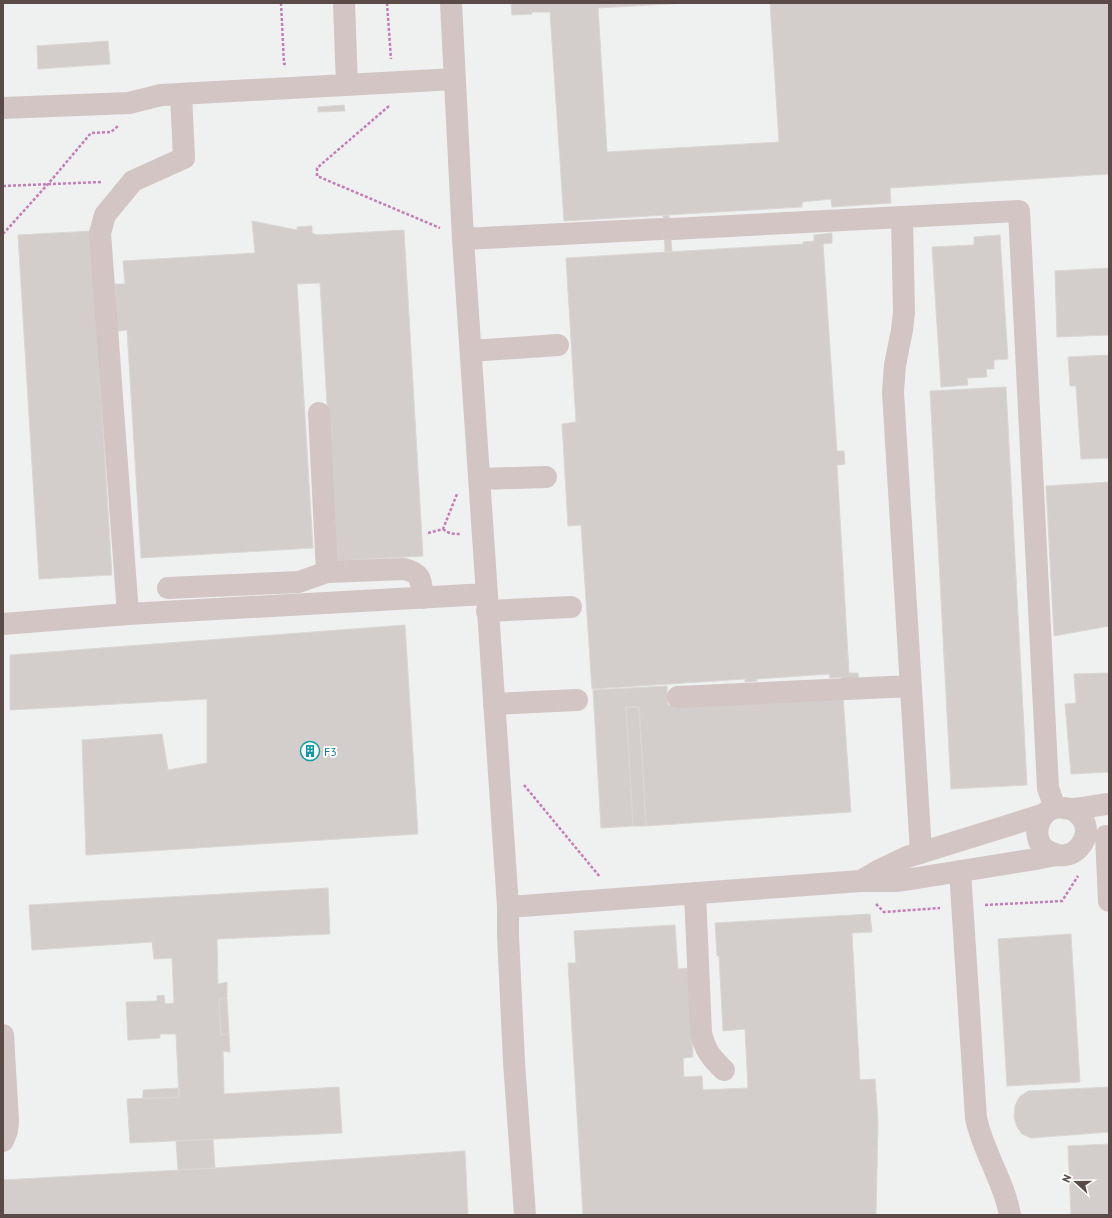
<svg xmlns="http://www.w3.org/2000/svg" width="1112" height="1218" font-family="'PT Sans',sans-serif">
	<style>
		.building { fill: #d3cecc; stroke: #dad6d3 }
		.lines { fill: none; stroke-linecap: round; stroke-linejoin: round }
		.path { stroke: #c57db8; stroke-width: 2.5; stroke-dasharray: 3 2; stroke-linecap: butt }
		.minor { stroke: #d2c5c4; stroke-width: 22 }
		.labels { text-anchor: middle; dominant-baseline: central; stroke-width: 3.5; stroke-linejoin: round; paint-order: stroke }
		.culture-label { font-size: 12px; fill: #0d838f; stroke: #fff; text-anchor: start }
	</style>
	<rect width="100%" height="100%" fill="#eff1f0"/>
	<!-- building -->
	<path class="building" d="M511,3H686L598,8L607,152L779,142L770,3H1109V174L890,188L891,203L832,207L831,199L802,202V207L564,221L550,12H532V14L512,15Z
		M108,41L110,64L38,69L37,46Z
		M344,105L345,111L318,112V107Z
		M663,215H669L672,252H665Z
		M252,221L297,230V227L312,226V233L317,235L404,230L423,556L336,561L320,283L297,284L313,548L141,558L127,330L117,331L115,284H125L123,261L255,253Z
		M91,231L112,575L39,579L18,235Z
		M832,233V243L823,244L837,451H844L845,464L837,465L849,673H858L859,682L842,683L841,677L830,678L829,674L757,679V681L745,682V679L592,689L581,525L568,526L562,424L576,422L566,258L803,244V242L814,241V235Z
		M1000,235L1008,359L994,360V369H986L987,377L967,378L968,385L941,387L932,247L974,245V237Z
		M1109,268V335L1057,337L1055,271Z
		M1109,355V458L1081,459L1076,386H1070L1068,357Z
		M1006,387L1027,785L951,789L930,391Z
		M1109,482V626L1054,636L1046,486Z
		M405,625L418,834L86,855L82,740L162,734L168,770L207,763V699L10,710V655Z
		M1109,673V772L1071,774L1065,704L1076,703L1074,674Z
		M667,686L668,705L843,695L851,812L646,826L639,707H626L633,826L601,828L593,690Z
		M626,707H639L646,826H633Z
		M328,888L330,934L217,939L218,984L227,982V998L219,999L221,1035L229,1033L230,1052L223,1051L224,1094L339,1087L342,1133L130,1143L127,1099L179,1097L176,1034H160V1038L128,1040L126,1002L157,1001V996L164,995L165,1004L174,1003L172,958L154,959L152,942L32,950L29,905Z
		M870,914L872,932L852,933L860,1080L875,1079L878,1121L876,1215H583L568,963H576L574,931L675,925L678,969L688,968L693,1057L683,1058L684,1077L702,1076L703,1090L748,1088L745,1029L723,1031L719,956H717L715,923Z
		M1071,934L1080,1082L1007,1086L998,939Z
		M227,998L229,1033L221,1035L219,999Z
		M1109,1087V1132L1031,1138L1022,1134L1017,1127L1014,1118L1015,1106L1019,1097L1028,1091Z
		M179,1088V1097L143,1099V1090Z
		M213,1139L215,1168L178,1170L176,1141Z
		M1109,1144V1215H1071L1068,1146Z
		M465,1151L468,1215H3V1180L215,1168Z"/>
	<g class="lines">
		<!-- path -->
		<path class="path" d="M281,3L284,64L287,63
			M387,3L391,59
			M389,106L317,168V176L440,228
			M3,186L102,182
			M3,234L48,184L91,133L111,132L118,126
			M443,529C449,534 453,534 461,534
			M428,533L443,529L457,494
			M524,785L600,877
			M876,904L884,912L940,908
			M985,905L1062,901L1078,876"/>
		<!-- minor -->
		<path class="minor" d="M344,3L347,85
			M451,3L463,239L508,907V935L514,1062L525,1215
			M3,108L129,103L161,95L455,79
			M902,217L904,312L902,330L895,365L893,392L921,853
			M672,229L1019,211L1048,788L1055,808
			M463,239L661,229
			M471,351L558,345
			M319,413L327,572
			M479,479L546,477
			M168,588L299,582L327,572L404,569C422,573 421,581 423,598
			M487,611L571,607
			M128,614L100,233L105,215L133,181L184,158L181,94
			M3,624L128,614L486,594
			M678,697L911,686
			M494,704L577,700
			M1071,809C1075,811 1079,814 1082,818C1095,838 1073,863 1052,853C1046,851 1041,847 1039,841C1034,828 1041,812 1054,808C1060,806 1066,809 1072,809C1084,808 1097,805 1109,804
			M1045,814L907,857L878,871L861,881H895L911,879L1036,859L1055,855
			M1106,836L1109,901
			M960,871L976,1118C983,1152 1004,1181 1010,1215
			M695,893L701,1033C705,1050 711,1058 724,1070
			M508,907L861,881
			M3,1035L8,1121L7,1131L3,1141"/>
	</g>
	<!-- icons -->
	<defs>
		<g id="building-ring" transform="scale(1)"><circle r="9.5" fill="#fff" stroke="#0f9aa8" stroke-width="1.5"/><path d="M-4-6H4V6H1V3H-1V6H-4ZM-2.5-4.3h1.7v1.8h-1.7ZM.8-4.3h1.7v1.8H.8ZM-2.5-1h1.7V.8h-1.7ZM.8-1h1.7V.8H.8Z" fill="#0f9aa8"/></g>
	</defs>
	<g fill-rule="evenodd">
		<use href="#building-ring" x="310" y="751"/>
	</g>
	<g class="labels">
		<!-- culture labels -->
		<g class="culture-label">
			<text x="324" y="751">F3</text>
		</g>
	</g>
	<!-- border -->
	<rect width="1112" height="1218" fill="none" stroke="#5a4b49" stroke-width="8"/>
	<!-- north arrow -->
	<g transform="translate(1076 1182) rotate(291)" stroke="#ffffff" stroke-width="3" paint-order="stroke">
	<path d="M0-3L7 15L0 10L-7 15Z" fill="#5a4b49"/>
	<text y="-6" font-size="11" font-weight="bold" text-anchor="middle" fill="#5a4b49">N</text>
	</g>
</svg>
